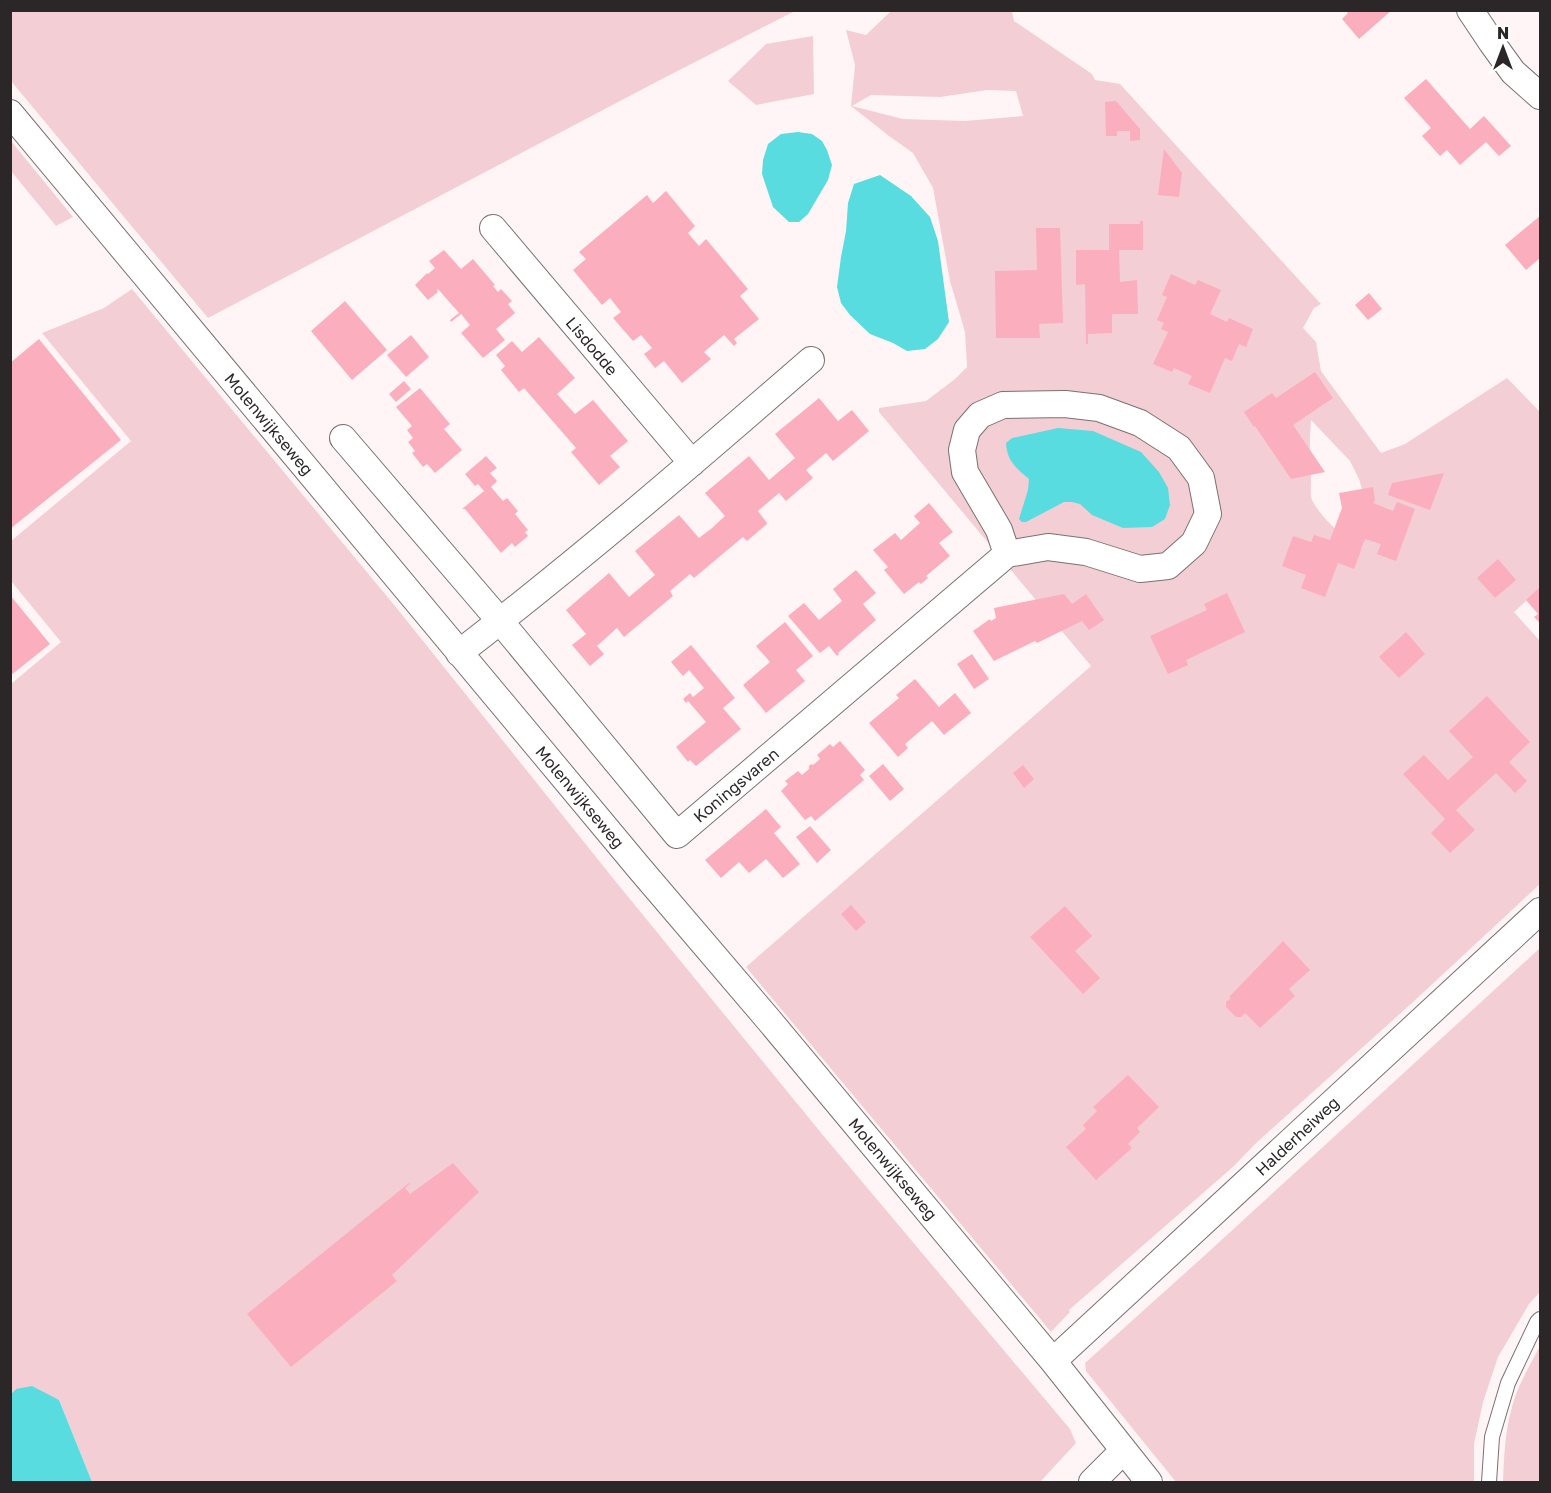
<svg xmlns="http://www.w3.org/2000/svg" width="1551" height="1493" font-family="'Golos Text',sans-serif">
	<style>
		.green { fill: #f4ced5; fill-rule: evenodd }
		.water { fill: #58dce0 }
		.building { fill: #fbaebe }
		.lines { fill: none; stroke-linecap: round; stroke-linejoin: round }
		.lane-casing { stroke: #7a7172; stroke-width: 16 }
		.street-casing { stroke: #7a7172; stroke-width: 28 }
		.lane { stroke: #fff; stroke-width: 14 }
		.street { stroke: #fff; stroke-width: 26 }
		.labels { text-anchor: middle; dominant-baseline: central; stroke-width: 6; stroke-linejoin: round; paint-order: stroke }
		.street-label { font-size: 16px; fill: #2b2728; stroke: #fff }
	</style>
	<rect width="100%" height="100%" fill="#fff5f6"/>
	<!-- green -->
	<path class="green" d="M10,11L11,10L795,11L660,80L208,318L11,81Z
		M891,11H1012L1014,21L1092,74L1095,80L1120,84L1321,304L1314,308L1303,328L1316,342L1321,371L1381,453L1405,444L1507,378L1540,412V588L1514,612L1540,641V884L1413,1002L1254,1145L1234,1166L1069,1310L1070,1312L1051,1332L746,967L1091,666L879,412V408L926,401L955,379L967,367L965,332L950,281L933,188L913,153L889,136L851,106L855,65L846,30L866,35ZM987,90L1016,91L1023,116L965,121L903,119L852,106L871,95L940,97ZM1311,420L1350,461L1359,479L1363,493L1366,527L1362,549C1345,539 1321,518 1312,500C1310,495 1311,487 1311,481C1310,460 1309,440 1311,420Z
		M813,36L814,94L756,105L728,81L766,44Z
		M11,141L73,217L56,226L11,171Z
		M132,289L395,606L616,882L822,1134L1070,1429L1076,1443L1040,1482H92L59,1400L16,1389L11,1394V684L61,642L11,581V541L131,441L42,333L104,308Z
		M1540,948V1292L1529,1304L1498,1357L1483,1402L1474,1444V1482H1176L1086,1371L1085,1363L1204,1256Z
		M1540,1346V1482H1503C1504,1457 1505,1431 1512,1407C1516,1389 1531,1363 1540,1346Z"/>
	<!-- water -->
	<path class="water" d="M798,132L812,134L822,141L827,150L832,165L828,180L808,214L799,222H789L773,207L762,174L763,160L768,144L781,134Z
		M880,175L911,196L930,217L938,241L949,322L938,339L925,349L907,351L893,343L870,334L850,315L841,303L837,287L841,257L846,231L848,203L854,184Z
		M1058,428L1093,431L1141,452L1159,472L1168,488L1170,505L1165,519L1152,527L1123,528L1092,515L1080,504L1072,502H1064L1026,522H1022L1019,519L1028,490L1029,479C1016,468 1007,461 1006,443L1012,438Z
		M32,1386L59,1400L92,1482H11V1394L16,1389Z"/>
	<!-- building -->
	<path class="building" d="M1345,10H1392L1359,39L1342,19L1348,13Z
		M1426,79L1470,129L1484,116L1511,146L1499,156L1486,142L1460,165L1447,150L1440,156L1422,136L1431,128L1404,98Z
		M1116,101L1140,129V140L1130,141V131H1117V136H1106L1105,102Z
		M1164,149L1182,173L1179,197L1158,195Z
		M666,191L695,226L688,233L699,246L706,239L748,289L740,296L759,319L734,339L737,343L734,346L724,335L704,352L711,359L682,383L664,361L655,368L644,354L652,348L641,335L633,341L613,318L621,312L610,298L602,305L573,270L586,259L579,252L647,195L653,203Z
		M1540,216V258L1526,270L1505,245Z
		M1140,221H1143V250H1119L1120,282L1137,280L1138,314H1112V333L1088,334V344H1086L1085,284L1076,285V250H1109V224H1140Z
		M1036,228H1060L1063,323L1039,324L1040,338H996L995,271L1037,270Z
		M444,250L461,269L473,259L495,285L493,286L498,292L501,289L512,301L508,304L515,313L496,329L505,340L483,358L461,333L470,325L461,314L451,322L450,320L459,313L438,289L437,291L438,292L428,300L415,285L427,273L428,274L435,268L429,261Z
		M1171,274L1195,285L1198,280L1221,290L1210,314L1227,322L1229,318L1253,329L1246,347L1239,344L1232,361L1225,358L1210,393L1188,384L1192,376L1174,368L1172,372L1153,364L1168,332L1161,329L1164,323L1157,320L1167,297L1162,295Z
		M1369,293L1382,309L1368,320L1355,305Z
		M345,301L387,350L352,380L311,331Z
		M411,335L429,357L406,377L387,355Z
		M539,337L575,378L557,394L575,414L593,400L628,441L610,456L620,467L599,485L571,452L576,448L524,388L519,392L501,370L505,366L496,355L512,341L522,352Z
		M39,339L121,440L10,529V363Z
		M1315,372L1333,398L1293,425L1325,472L1291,479L1255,426L1254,427L1244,412L1272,393L1276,398Z
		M404,381L411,389L396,402L389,394Z
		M420,388L450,424L444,429L462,450L435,473L427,464L423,467L412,453L415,451L408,442L413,438L407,430L412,426L396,407Z
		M819,398L838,421L852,410L869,431L833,461L826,453L806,470L813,478L786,501L779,493L758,511L767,523V524L747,541L743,537L694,578L690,574L670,591L673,596L624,637L617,628L597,646L604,654L590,666L572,645L586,634L566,610L609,573L629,597L655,575L635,551L679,515L699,538L712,528L725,516L705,493L749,456L769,480L795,458L775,434Z
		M486,456L497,468L490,473L497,481L491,487L503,501L507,498L518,511L515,514L528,530L525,532L528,536L515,547L512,543L501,553L465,509H462L484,491L478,484L475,486L465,474Z
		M1444,473L1430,510L1388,495L1392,483Z
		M1373,487L1375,500L1373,503L1393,511L1397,502L1415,509L1396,561L1377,554L1381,544L1365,539L1354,569L1338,563L1325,597L1301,588L1306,575L1282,566L1293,536L1311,542L1314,535L1330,540L1342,508L1339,493Z
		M929,503L953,532L939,543L950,556L926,576L928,578L921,584L919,582L904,594L884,570L888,567L873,550L895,533L901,540L920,523L914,516Z
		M1498,559L1516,580L1495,598L1477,578Z
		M856,570L876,593L863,604L876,620L838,653L839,654L837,656L829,646L820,653L788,616L804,603L819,620L842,601L833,589Z
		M1540,587V623L1534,617L1538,614L1526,600Z
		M1227,593L1245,632L1186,660L1188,665L1168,674L1150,636L1207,610L1204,604Z
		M1064,594L1072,604L1086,594L1104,620L1089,630L1082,621L1037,643L1035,641L994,661L973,631L990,619L991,621L996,618L994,608Z
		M10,595L50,644L10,676Z
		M785,622L813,656L796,670L805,681L766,713L743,685L770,662L756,646Z
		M1406,632L1425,654L1399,678L1379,657Z
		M691,645L735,698L723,708L741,729L696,766L690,760L688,762L676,747L706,722L688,701L686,703L683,699L690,693L693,697L704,688L689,670L683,676L671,662Z
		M972,654L989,679L974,689L957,664Z
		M915,679L939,707L955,693L971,713L944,735L932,721L905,744L908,748L898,757L869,723L899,698L896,695Z
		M1487,696L1530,742L1509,762L1527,781L1515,793L1496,773L1456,810L1475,830L1450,853L1431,833L1445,819L1403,774L1424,755L1448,780L1473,757L1449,731Z
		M840,741L865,770L860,775L864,780L815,821L811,816L805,820L781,791L788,784L785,781L798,771L802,775L809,769V766L811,764L813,765L820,759L817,755L830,744L833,747Z
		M883,764L904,789L890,801L869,776Z
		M1023,765L1034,779L1024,788L1013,773Z
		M766,809L781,827L774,833L800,864L783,878L766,859L749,873L739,862L721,878L705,860Z
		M810,826L831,850L817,863L796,837Z
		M851,905L866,922L856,931L841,914Z
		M1065,906L1092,936L1075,951L1100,978L1083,994L1030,937Z
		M1283,941L1310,970L1289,989L1295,996L1260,1028L1245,1013L1241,1017H1236L1226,1007V1002L1231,998L1229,997Z
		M1128,1075L1159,1107L1137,1128L1140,1132L1128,1144L1132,1148L1096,1180L1066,1147L1086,1129L1083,1125L1097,1111L1093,1107Z
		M453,1163L479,1192L392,1275L397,1281L291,1367L247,1314L409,1183L410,1184L405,1188L410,1194Z"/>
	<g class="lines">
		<!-- lane casing -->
		<g class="lane-casing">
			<path id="lane" d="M1489,1482L1492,1437L1508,1383L1537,1322L1540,1319"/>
		</g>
		<!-- street casing -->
		<g class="street-casing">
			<path id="street" d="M1470,10L1492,43L1513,72L1540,96
				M10,113L640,869L768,1019L1053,1361L1149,1482
				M493,228L692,463
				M343,438L500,621L677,835L1007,554L1048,547L1086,552L1140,569L1168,566L1194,543L1208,514L1201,478L1179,448L1140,423L1099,408L1065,404L1003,405L980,415L967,430L962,450L965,472L999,530L1007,554
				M459,653C580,560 696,460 811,360
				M1053,1361L1540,911
				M1092,1482L1123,1451"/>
		</g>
		<!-- lane -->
		<use href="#lane" class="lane"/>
		<!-- street -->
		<use href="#street" class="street"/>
	</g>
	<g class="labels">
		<!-- street labels -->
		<g class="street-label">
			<text transform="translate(592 346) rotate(50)">Lisdodde</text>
			<text transform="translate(269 424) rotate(50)">Molenwijkseweg</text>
			<text transform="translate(736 785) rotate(-40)">Koningsvaren</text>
			<text transform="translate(580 797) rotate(50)">Molenwijkseweg</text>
			<text transform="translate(1297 1136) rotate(-43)">Halderheiweg</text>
			<text transform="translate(893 1169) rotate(50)">Molenwijkseweg</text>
		</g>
	</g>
	<!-- border -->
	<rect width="1551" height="1493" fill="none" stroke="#2b2728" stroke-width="24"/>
	<!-- north arrow -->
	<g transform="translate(1503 48)" stroke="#ffffff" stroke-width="4.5" paint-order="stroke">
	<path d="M0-4.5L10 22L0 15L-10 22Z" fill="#2b2728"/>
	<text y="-9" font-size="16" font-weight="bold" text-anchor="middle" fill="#2b2728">N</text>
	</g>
</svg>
